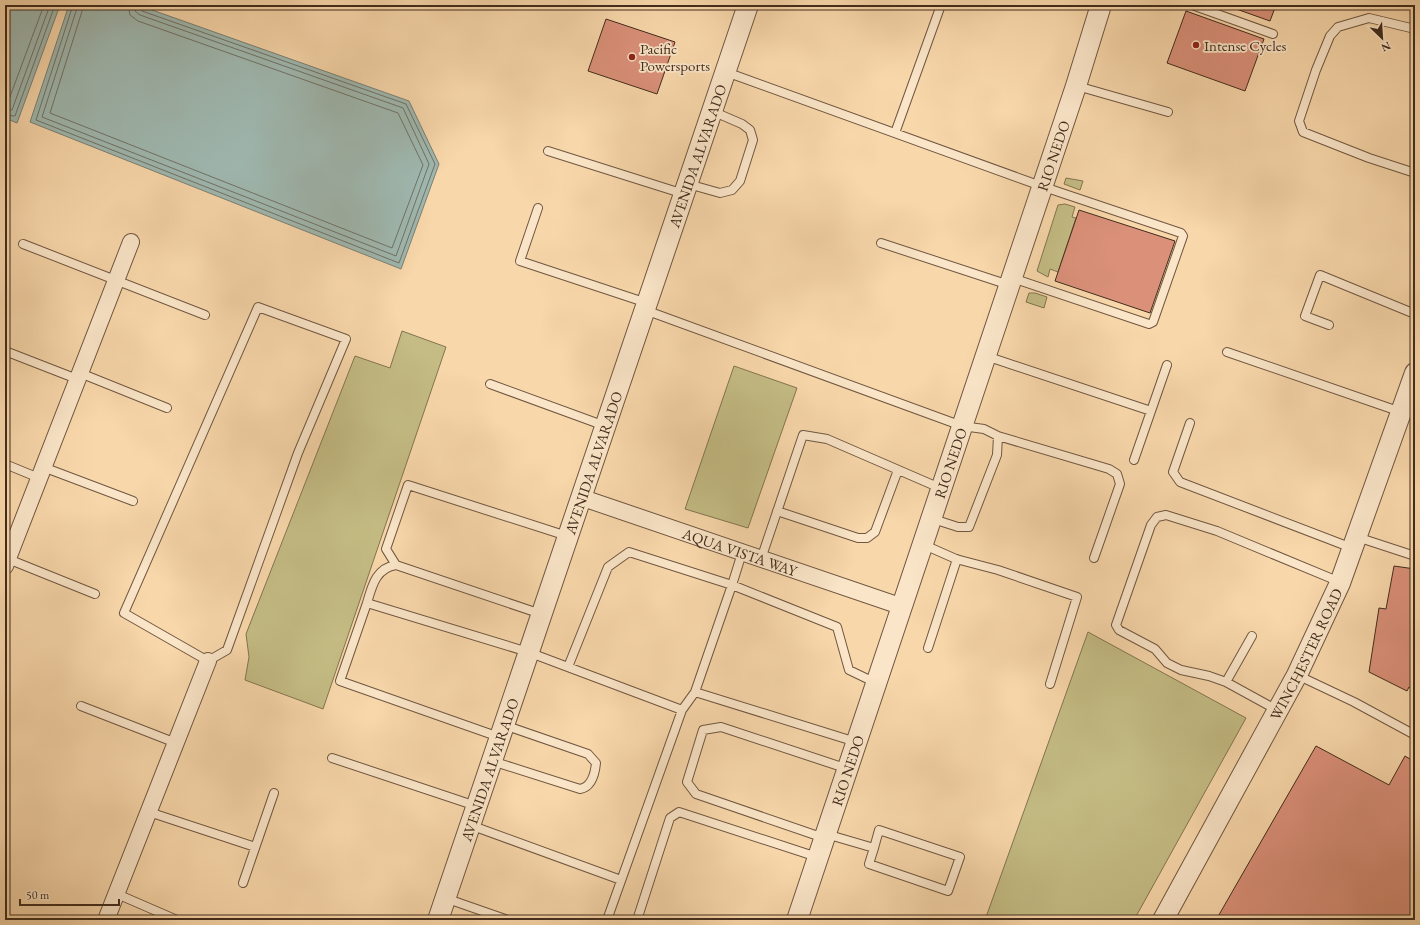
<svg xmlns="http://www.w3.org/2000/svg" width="1420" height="925" font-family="'EB Garamond',serif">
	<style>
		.green { fill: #c4bc84; stroke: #837450 }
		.water { fill: #9fb8b0; stroke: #7a8075 }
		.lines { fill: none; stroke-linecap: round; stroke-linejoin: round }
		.shore { stroke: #707266; stroke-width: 1 }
		.building { fill: #da9079; stroke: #422c1c }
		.service-casing { stroke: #705740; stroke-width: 10 }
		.minor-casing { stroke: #705740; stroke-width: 18 }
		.tertiary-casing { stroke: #705740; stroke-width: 22 }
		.service { stroke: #fae5c8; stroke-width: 8 }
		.minor { stroke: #fae5c8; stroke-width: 16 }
		.tertiary { stroke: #fae5c8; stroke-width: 20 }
		.poi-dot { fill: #8f2418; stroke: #fae5c8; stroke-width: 1.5 }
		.labels { text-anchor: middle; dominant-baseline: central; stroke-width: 3.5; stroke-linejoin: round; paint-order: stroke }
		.poi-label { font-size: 15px; fill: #422c1c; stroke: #fae5c8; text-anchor: start }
		.street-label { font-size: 15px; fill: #422c1c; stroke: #fae5c8 }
	</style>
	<rect width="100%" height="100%" fill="#f8d7aa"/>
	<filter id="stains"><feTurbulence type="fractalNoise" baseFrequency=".005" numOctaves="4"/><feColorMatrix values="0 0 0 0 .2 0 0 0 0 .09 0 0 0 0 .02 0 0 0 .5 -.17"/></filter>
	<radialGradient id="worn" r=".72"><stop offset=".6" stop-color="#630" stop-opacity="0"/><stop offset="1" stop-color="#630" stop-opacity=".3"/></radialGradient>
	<!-- green -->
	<path class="green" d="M1066,178L1083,181L1080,190L1064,184Z
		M1065,204L1075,207L1072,217L1076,218L1058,272L1050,269L1048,277L1037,271L1058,205Z
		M1029,293H1035L1047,297L1044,308L1026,302Z
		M402,331L446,347L323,709L245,680L249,657L246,634L355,356L390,368Z
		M734,366L797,388L748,528L685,509Z
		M1088,632L1246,718L1134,920H985Z"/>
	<!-- water -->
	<path class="water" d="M5,5H60L17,123L5,118Z
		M69,5H138L409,101L439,164L401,269L30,122Z"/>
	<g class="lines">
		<!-- shore -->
		<path class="shore" d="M73,5L36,120L399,263L435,164L406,104L142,11L139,5
			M78,5L42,117L396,256L429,164L403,108L140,15L135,11L134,5
			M84,5L50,113L392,248L423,165L398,113L138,21L130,15L128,5
			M5,104L8,102L44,5
			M5,110H12L50,5
			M5,115L15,116L55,5"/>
	</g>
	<!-- building -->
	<path class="building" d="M1225,5H1276L1270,21Z
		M1186,11L1264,39L1245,91L1167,63Z
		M606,19L675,42L657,94L588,71Z
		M1079,210L1175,241L1150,313L1055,281Z
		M1394,566L1415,569V689L1409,687L1407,691L1369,672L1379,608L1386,609Z
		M1316,746L1389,785L1405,756L1415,762V920H1216Z"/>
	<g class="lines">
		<!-- service casing -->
		<g class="service-casing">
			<path id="service" d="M1192,5L1273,34
				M1415,29L1369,18L1338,27L1330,36L1316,70L1299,121L1303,132L1369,158L1415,173
				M726,72L1041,186L1181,233L1183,236L1153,322L1149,324L1012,278
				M1077,86L1168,112
				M895,133L941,5
				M548,151L684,194
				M688,184L720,193L732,190L740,181L753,140L750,130L742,124L712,111
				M538,208L520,261L647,303
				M881,243L1009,285
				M23,244L205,315
				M258,307L346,339L298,453L227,650L208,661L124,613Z
				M645,310L962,426L984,429L998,436L997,455L969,527H958L930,518
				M1329,325L1305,316L1320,275L1415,314
				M5,351L77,379
				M1227,352L1401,412
				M986,356L1151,411
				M80,373L167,408
				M490,384L605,426
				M1190,423L1173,472L1180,482L1352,548
				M998,436L1109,469L1117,474L1120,484L1094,558
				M1134,460L1167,365
				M5,464L39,478
				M43,467L133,501
				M777,511L858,538H867L875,532L898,470
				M1357,537L1415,556
				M922,544L956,559L998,570L1077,597L1050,684
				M8,559L95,594
				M761,559L803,435L827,439L940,488
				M396,565L386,549L408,485L567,536
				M367,603C372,586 376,568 396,565L541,614
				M1252,636L1226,682L1277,710
				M928,648L957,559
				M568,667L608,567L629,552L732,585L742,553
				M1297,675L1354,702L1415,735
				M1226,682L1209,676L1181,670L1167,663L1155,649L1119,630L1116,625L1151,525L1157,517L1166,515L1217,531L1340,582
				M81,706L176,743
				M499,737L340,681L367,603L528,652L682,710L695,692
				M856,742L695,692L732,585L837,627L849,670L876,683
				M332,758L476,806
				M492,761L580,789C592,787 595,773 596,763L588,754L504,725
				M149,812L255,847
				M470,825L621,880
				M826,834L874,848L879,830L960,857L948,891L869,864L874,848
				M824,838L696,794L687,782L703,730L721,727L848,769
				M243,883L274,793
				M117,894L177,920
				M445,898L508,920
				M607,920L682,710
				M637,920L670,818L679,812L817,857"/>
		</g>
		<!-- minor casing -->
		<g class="minor-casing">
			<g id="minor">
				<path id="s1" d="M580,497L900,606"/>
				<path d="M5,566L131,242"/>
				<path d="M106,920L208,661"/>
			</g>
		</g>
		<!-- tertiary casing -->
		<g class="tertiary-casing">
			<g id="tertiary">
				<path id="s2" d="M438,920L748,5"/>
				<path id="s3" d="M797,920L1076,86L1101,5"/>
				<path id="s4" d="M1163,920L1297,675L1340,583L1415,373"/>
			</g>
		</g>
		<!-- service -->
		<use href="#service" class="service"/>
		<!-- minor -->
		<use href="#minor" class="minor"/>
		<!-- tertiary -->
		<use href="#tertiary" class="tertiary"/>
	</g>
	<!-- markers -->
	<g class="poi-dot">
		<circle cx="1196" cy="45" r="4"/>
		<circle cx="632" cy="57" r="4"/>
	</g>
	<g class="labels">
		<!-- poi labels -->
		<g class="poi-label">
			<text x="1204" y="45">Intense Cycles</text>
			<text x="640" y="48">Pacific<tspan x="640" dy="17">Powersports</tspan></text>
		</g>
		<!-- street labels -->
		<g class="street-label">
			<text stroke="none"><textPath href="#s3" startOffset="806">RIO NEDO</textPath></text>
			<text stroke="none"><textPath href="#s2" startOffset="807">AVENIDA ALVARADO</textPath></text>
			<text stroke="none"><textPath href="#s2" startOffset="483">AVENIDA ALVARADO</textPath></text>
			<text stroke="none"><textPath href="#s3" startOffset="482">RIO NEDO</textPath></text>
			<text stroke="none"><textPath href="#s1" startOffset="169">AQUA VISTA WAY</textPath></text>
			<text stroke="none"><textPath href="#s4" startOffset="302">WINCHESTER ROAD</textPath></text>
			<text stroke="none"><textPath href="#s2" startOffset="159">AVENIDA ALVARADO</textPath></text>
			<text stroke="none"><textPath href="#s3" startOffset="158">RIO NEDO</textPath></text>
		</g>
	</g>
	<!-- margin -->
	<rect width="1420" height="925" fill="none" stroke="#f8d7aa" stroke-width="20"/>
	<rect x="6" y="6" width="1408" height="913" fill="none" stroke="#422c1c" stroke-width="2"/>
	<rect x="10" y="10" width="1400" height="905" fill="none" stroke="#422c1c"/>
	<!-- north arrow -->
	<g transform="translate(1382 38) rotate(155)" stroke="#fae5c8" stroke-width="3" paint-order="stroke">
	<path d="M0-3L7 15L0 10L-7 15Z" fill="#422c1c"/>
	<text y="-6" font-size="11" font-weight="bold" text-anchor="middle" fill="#422c1c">N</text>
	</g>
	<!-- scale -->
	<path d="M20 899v6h99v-6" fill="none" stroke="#422c1c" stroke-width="2"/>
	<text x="26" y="899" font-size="12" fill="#422c1c" stroke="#fae5c8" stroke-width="3" paint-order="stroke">50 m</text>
	<rect width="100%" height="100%" filter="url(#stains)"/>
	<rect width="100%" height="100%" fill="url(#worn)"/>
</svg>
